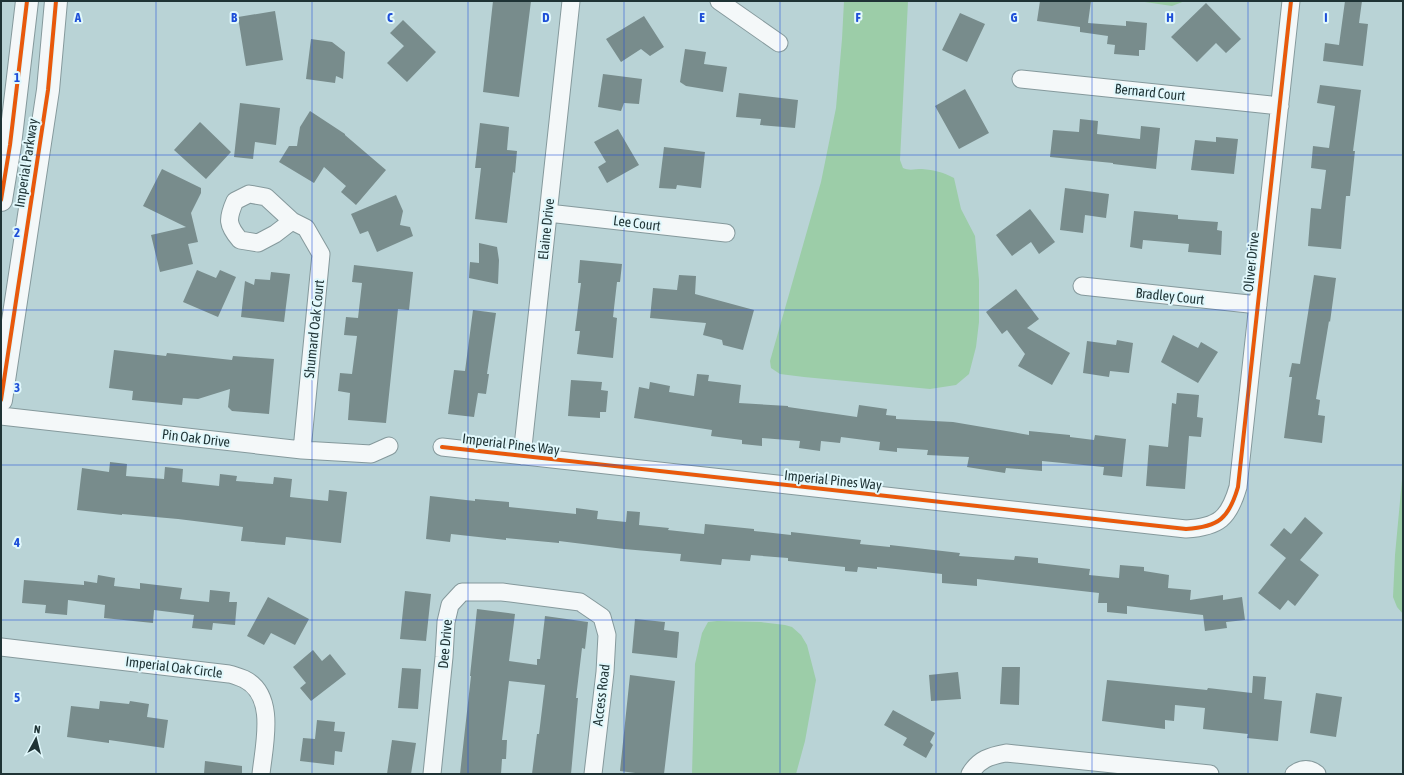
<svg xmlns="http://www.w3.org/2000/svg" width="1404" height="775" font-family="'Asap Condensed',sans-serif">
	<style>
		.water { fill: #9ccda8 }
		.building { fill: #788c8c }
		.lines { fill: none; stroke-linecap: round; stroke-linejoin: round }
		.street-casing { stroke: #85999c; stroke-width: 19 }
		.primary-casing { stroke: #85999c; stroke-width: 24 }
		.street { stroke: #f4f8f9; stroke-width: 17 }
		.primary { stroke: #f4f8f9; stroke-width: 22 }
		.cycleway-casing { stroke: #e1f8fc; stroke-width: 6 }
		.cycleway { stroke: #e8590c; stroke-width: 4 }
		.grid { fill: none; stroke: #1d4ed8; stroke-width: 1; stroke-opacity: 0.55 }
		.labels { text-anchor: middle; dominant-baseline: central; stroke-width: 4; stroke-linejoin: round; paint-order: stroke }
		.street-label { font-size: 14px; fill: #1f3335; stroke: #e1f8fc }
		.grid-label { font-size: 13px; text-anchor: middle; font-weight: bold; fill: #1d4ed8; stroke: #e1f8fc; stroke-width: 4; stroke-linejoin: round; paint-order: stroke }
	</style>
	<rect width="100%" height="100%" fill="#b9d3d6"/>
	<!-- water -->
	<path class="water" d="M844,1H908L900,160L903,168C909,171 915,169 922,169C934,170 943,172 954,178L961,209L975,236L979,280V322L976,347L969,374L956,385L930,389L804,377L780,374L771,368L770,361L821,182L836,108L842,39Z
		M1138,1H1185L1172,6Z
		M1403,469V614L1397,607L1393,597L1395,555Z
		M717,621L761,622L785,625L792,627L801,635L807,645L816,680L805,741L796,774H692L695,664L702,633L708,622Z"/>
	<!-- building -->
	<path class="building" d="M493,1H531L519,97L483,92Z
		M1040,1H1091L1088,23L1126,26V21L1147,23L1145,50H1139V56L1114,54L1115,45L1107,44L1108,36L1080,32V27L1037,21Z
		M1345,1H1362L1359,23L1368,24L1363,66L1323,61L1325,43L1339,45Z
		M1206,3L1241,39L1226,53L1216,43L1197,62L1171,37Z
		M275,11L283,60L246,66L238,17Z
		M960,13L985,24L967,62L942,50Z
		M644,16L664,47L650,56L641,49L621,62L606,39Z
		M403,20L436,52L407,82L387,63L404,46L390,33Z
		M311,39L332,42L345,52L343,79L336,76L335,83L306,79Z
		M685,49L706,52L704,64L727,67L723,92L686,86L680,82Z
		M603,74L642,79L639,104L624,103L621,111L598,107Z
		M1320,85L1361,90L1353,151H1355L1350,196H1346L1341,249L1308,246L1311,208L1321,209L1326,170L1311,168L1313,146L1329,148L1335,106L1317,103Z
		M965,89L989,133L959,149L935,106Z
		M739,93L798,100L795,128L760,125L761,119L736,117Z
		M240,103L280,108L276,145L255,142L253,159L234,157Z
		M310,111L345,134V135L386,170L356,205L341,192L346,186L324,167L314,183L279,162L289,146H297L300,127Z
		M1080,119L1098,121L1097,134L1140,139L1141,126L1160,128L1156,169L1113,164V163L1050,157L1053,130L1079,132Z
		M200,122L231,152L206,179L174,150Z
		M480,123L509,127L507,150L517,151L515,173L513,172L507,223L475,219L481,168H475Z
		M618,129L639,165L607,183L598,167L606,162L594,142Z
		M1216,137L1238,139L1234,174L1191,170L1195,140L1216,142Z
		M664,147L705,152L701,188L677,185L676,189L659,188Z
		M162,169L201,188V193L191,213L198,242L188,244L193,264L160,272L151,235L186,227L143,206Z
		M1065,188L1109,194L1106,218L1085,215L1083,233L1060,230Z
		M396,195L403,211L400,225L410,227L413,236L377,252L368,231L360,234L351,214Z
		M1030,209L1055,242L1039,254L1031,242L1012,256L996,235Z
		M1134,211L1178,215V219L1218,222L1217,230L1222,231L1221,255L1188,252L1189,244L1143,240L1142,249L1130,247Z
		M479,243L497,247L499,260L498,284L469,278L470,262L479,263Z
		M580,260L622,264L620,282H617L613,317L617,318L613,358L577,354L580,331H575L581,283H578Z
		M354,265L413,272L409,310L398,309L386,423L348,420L350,393L338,391L340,373L352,374L357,336L344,335L346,317L358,318L362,283L352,282Z
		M197,270L216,278L220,270L236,277L218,317L183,302Z
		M271,272L290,274L284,322L241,317L245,281L254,285L255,279L270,280Z
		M679,275L696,276L695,294L754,310L743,350L723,345L722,340L703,335L706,323L650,318L653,288L677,290Z
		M1314,275L1336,278L1330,322L1329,321L1316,399L1320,400L1318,415L1325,416L1322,443L1284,438L1292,377H1289L1292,363L1300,364Z
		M1016,289L1039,319L1027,328L1070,353L1052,385L1018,366L1025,354L1007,330L1002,334L986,312Z
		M473,310L496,313L487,374H489L486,394L478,393L474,417L448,414L454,370L465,371Z
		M1173,335L1198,348L1201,342L1218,352L1198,383L1161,362Z
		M1117,340L1133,343L1129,373L1110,371L1109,377L1083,373L1087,341L1116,345Z
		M114,350L166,356L167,353L232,360L233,356L274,359L269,414L232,411L228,407L230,389L198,399L183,398L182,405L132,400L133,391L109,388Z
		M697,374L709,375L708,381L741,385L739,403L788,406V407L857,417L859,405L887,409L886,415L896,416V419L953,422L1029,435V431L1070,435V437L1094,440L1095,435L1126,439L1122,477L1103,475L1104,467L1042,461V471L1006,468L1005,473L967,467L969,457L927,455L928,450L897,448V452L879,450L880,442L841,437L840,443L821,441L820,451L799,448L800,441L762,438V446L742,444V440L711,436L712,430L634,418L639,387L649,389L650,382L670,386L669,392L694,396Z
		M571,380L602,382L601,390L608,391L606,412H600V418L568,416Z
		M1177,393L1199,395L1197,417L1203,418L1201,437L1189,436L1185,489L1146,486L1149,445L1168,447L1172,403L1176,404Z
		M110,462L127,464L126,476L164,479L165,467L183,469L182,482L219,486L220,474L237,476L236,481L273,484L274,477L292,479L290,497L328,501L329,490L347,492L341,543L286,537L285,545L241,541L243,527L178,519L122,514V515L77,510L82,468L109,472Z
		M430,496L475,501V499L509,502V507L576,514V508L598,511L597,519L626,522L627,511L640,512L639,525L669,528L668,530L704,534L705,524L754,529V531L791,535V532L861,540L860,544L890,547V545L960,553L959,556L1014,560L1015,556L1038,558V563L1090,569L1089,575L1119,578L1120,565L1144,567V571L1169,575L1168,588L1191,590L1190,600L1223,595V600L1242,597L1245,620L1226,622L1227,628L1205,631L1203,615L1127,606V614L1107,612V603H1098L1099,593L977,579V586L942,583V574L877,567V569L858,567L857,572L845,571V567L788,561V558L751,555L750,561L722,559L721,565L680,561L681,554L624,549L559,541V543L506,538V540L451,534L450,542L426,539Z
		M1305,517L1323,533L1300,560L1319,575L1295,606L1288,600L1280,610L1258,593L1286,558L1270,545L1284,528L1291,534Z
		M98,575L115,578L114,586L140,589V583L182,588L180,599L209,602L210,590L230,592L229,602H237L235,625L213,623L212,630L192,628L194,615L154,610L153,623L104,618L105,605L68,600L67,615L45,613L46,605L22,603L24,580L84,585V581L97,583Z
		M405,591L431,594L426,641L400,639Z
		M268,597L309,619L295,645L271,633L264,645L247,636Z
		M477,609L515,614L509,661L537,665V659H540L545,616L588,622L585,649L582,648L576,698H578L571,774H532L537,734H539L545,685L509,681L502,740H507L506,759H502L501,774H460L471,676H470Z
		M635,619L665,622L664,630L679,632L677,658L632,653Z
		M313,650L322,661L330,654L346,674L311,701L300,688L306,683L293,667Z
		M1002,667H1020L1019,705L1000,704Z
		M402,668L421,669L418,709L398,708Z
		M958,672L961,699L931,701L929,675Z
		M630,675L675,681L664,774H643L620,771Z
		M1253,676L1266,677L1264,699L1282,701L1278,741L1247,738L1248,734L1203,729L1205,708L1175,705L1174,721L1165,720V729L1102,721L1107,680L1207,690L1208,688L1252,693Z
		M1316,693L1342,697L1336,737L1310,733Z
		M100,701L129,704L130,701L149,704L147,717L168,720L164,748L109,740V743L67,737L71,706L99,709Z
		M893,710L935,733L930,742L933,745L926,758L903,745L907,738L884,725Z
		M317,720L335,722L334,731L345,732L342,752L335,751L334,765L300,761L303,738L315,739Z
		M392,740L416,743L411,774H387Z
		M205,761L242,766V774H204Z"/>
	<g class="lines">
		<!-- street casing -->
		<g class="street-casing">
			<path id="street" d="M719,1L779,43
				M1021,79L1280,106
				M548,213L726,233
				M292,221L275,234L258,243L240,240C227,225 227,219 235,201L249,194L266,197L292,221L306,228L321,254L302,450
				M1082,286L1258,305
				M1,416L302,450L371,454L389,446
				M442,447L1186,529C1219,527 1229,518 1238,487L1291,1
				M522,456L571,1
				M1,647L229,674C234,675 239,677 244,679C277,695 264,745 261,774
				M432,774L444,657L446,622L450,605L462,592H502L580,602L602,617L607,635L605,672L593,774
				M970,774C979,759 990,756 1006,753L1210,774
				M1294,774C1302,768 1310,768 1317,774"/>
		</g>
		<!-- primary casing -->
		<g class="primary-casing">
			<path id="primary" d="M1,200L10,145L27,1
				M1,400L48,90L56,1"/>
		</g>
		<!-- street -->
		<use href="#street" class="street"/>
		<!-- primary -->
		<use href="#primary" class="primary"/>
		<!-- cycleway casing -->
		<g class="cycleway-casing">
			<path id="cycleway" d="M1,200L10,145L27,1
				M1,400L48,90L56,1
				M442,447L1186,529C1219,527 1229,518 1238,487L1291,1"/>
		</g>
		<!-- cycleway -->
		<use href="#cycleway" class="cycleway"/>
	</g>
	<!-- grid -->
	<path class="grid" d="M156,1V774M312,1V774M468,1V774M624,1V774M780,1V774M936,1V774M1092,1V774M1248,1V774M1,155H1403M1,310H1403M1,465H1403M1,620H1403"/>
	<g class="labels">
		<!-- street labels -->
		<g class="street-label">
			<text transform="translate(1150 92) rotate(6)">Bernard Court</text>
			<text transform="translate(26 163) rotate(-81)">Imperial Parkway</text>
			<text transform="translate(637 223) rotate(7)">Lee Court</text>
			<text transform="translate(546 229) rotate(-84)">Elaine Drive</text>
			<text transform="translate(1251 262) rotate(-84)">Oliver Drive</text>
			<text transform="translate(1170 296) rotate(6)">Bradley Court</text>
			<text transform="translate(314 329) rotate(-84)">Shumard Oak Court</text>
			<text transform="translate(196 438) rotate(7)">Pin Oak Drive</text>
			<text transform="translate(511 444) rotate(7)">Imperial Pines Way</text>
			<text transform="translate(833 480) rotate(6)">Imperial Pines Way</text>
			<text transform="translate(445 644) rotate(-85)">Dee Drive</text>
			<text transform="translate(174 667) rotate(7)">Imperial Oak Circle</text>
			<text transform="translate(601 695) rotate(-83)">Access Road</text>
		</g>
	</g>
	<g class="grid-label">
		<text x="78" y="22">A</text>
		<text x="234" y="22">B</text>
		<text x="390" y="22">C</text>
		<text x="546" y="22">D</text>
		<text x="702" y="22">E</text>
		<text x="858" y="22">F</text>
		<text x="1014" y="22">G</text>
		<text x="1170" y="22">H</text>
		<text x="1326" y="22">I</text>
		<text x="17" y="82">1</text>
		<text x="17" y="237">2</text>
		<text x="17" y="392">3</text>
		<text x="17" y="547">4</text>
		<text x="17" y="702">5</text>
	</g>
	<!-- border -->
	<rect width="1404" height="775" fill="none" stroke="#1f3335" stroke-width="4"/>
	<!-- north arrow -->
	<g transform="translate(36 739) rotate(7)" stroke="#e1f8fc" stroke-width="3" paint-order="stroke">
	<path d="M0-3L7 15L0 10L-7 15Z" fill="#1f3335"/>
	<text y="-6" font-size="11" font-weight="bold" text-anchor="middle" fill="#1f3335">N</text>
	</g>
</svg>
